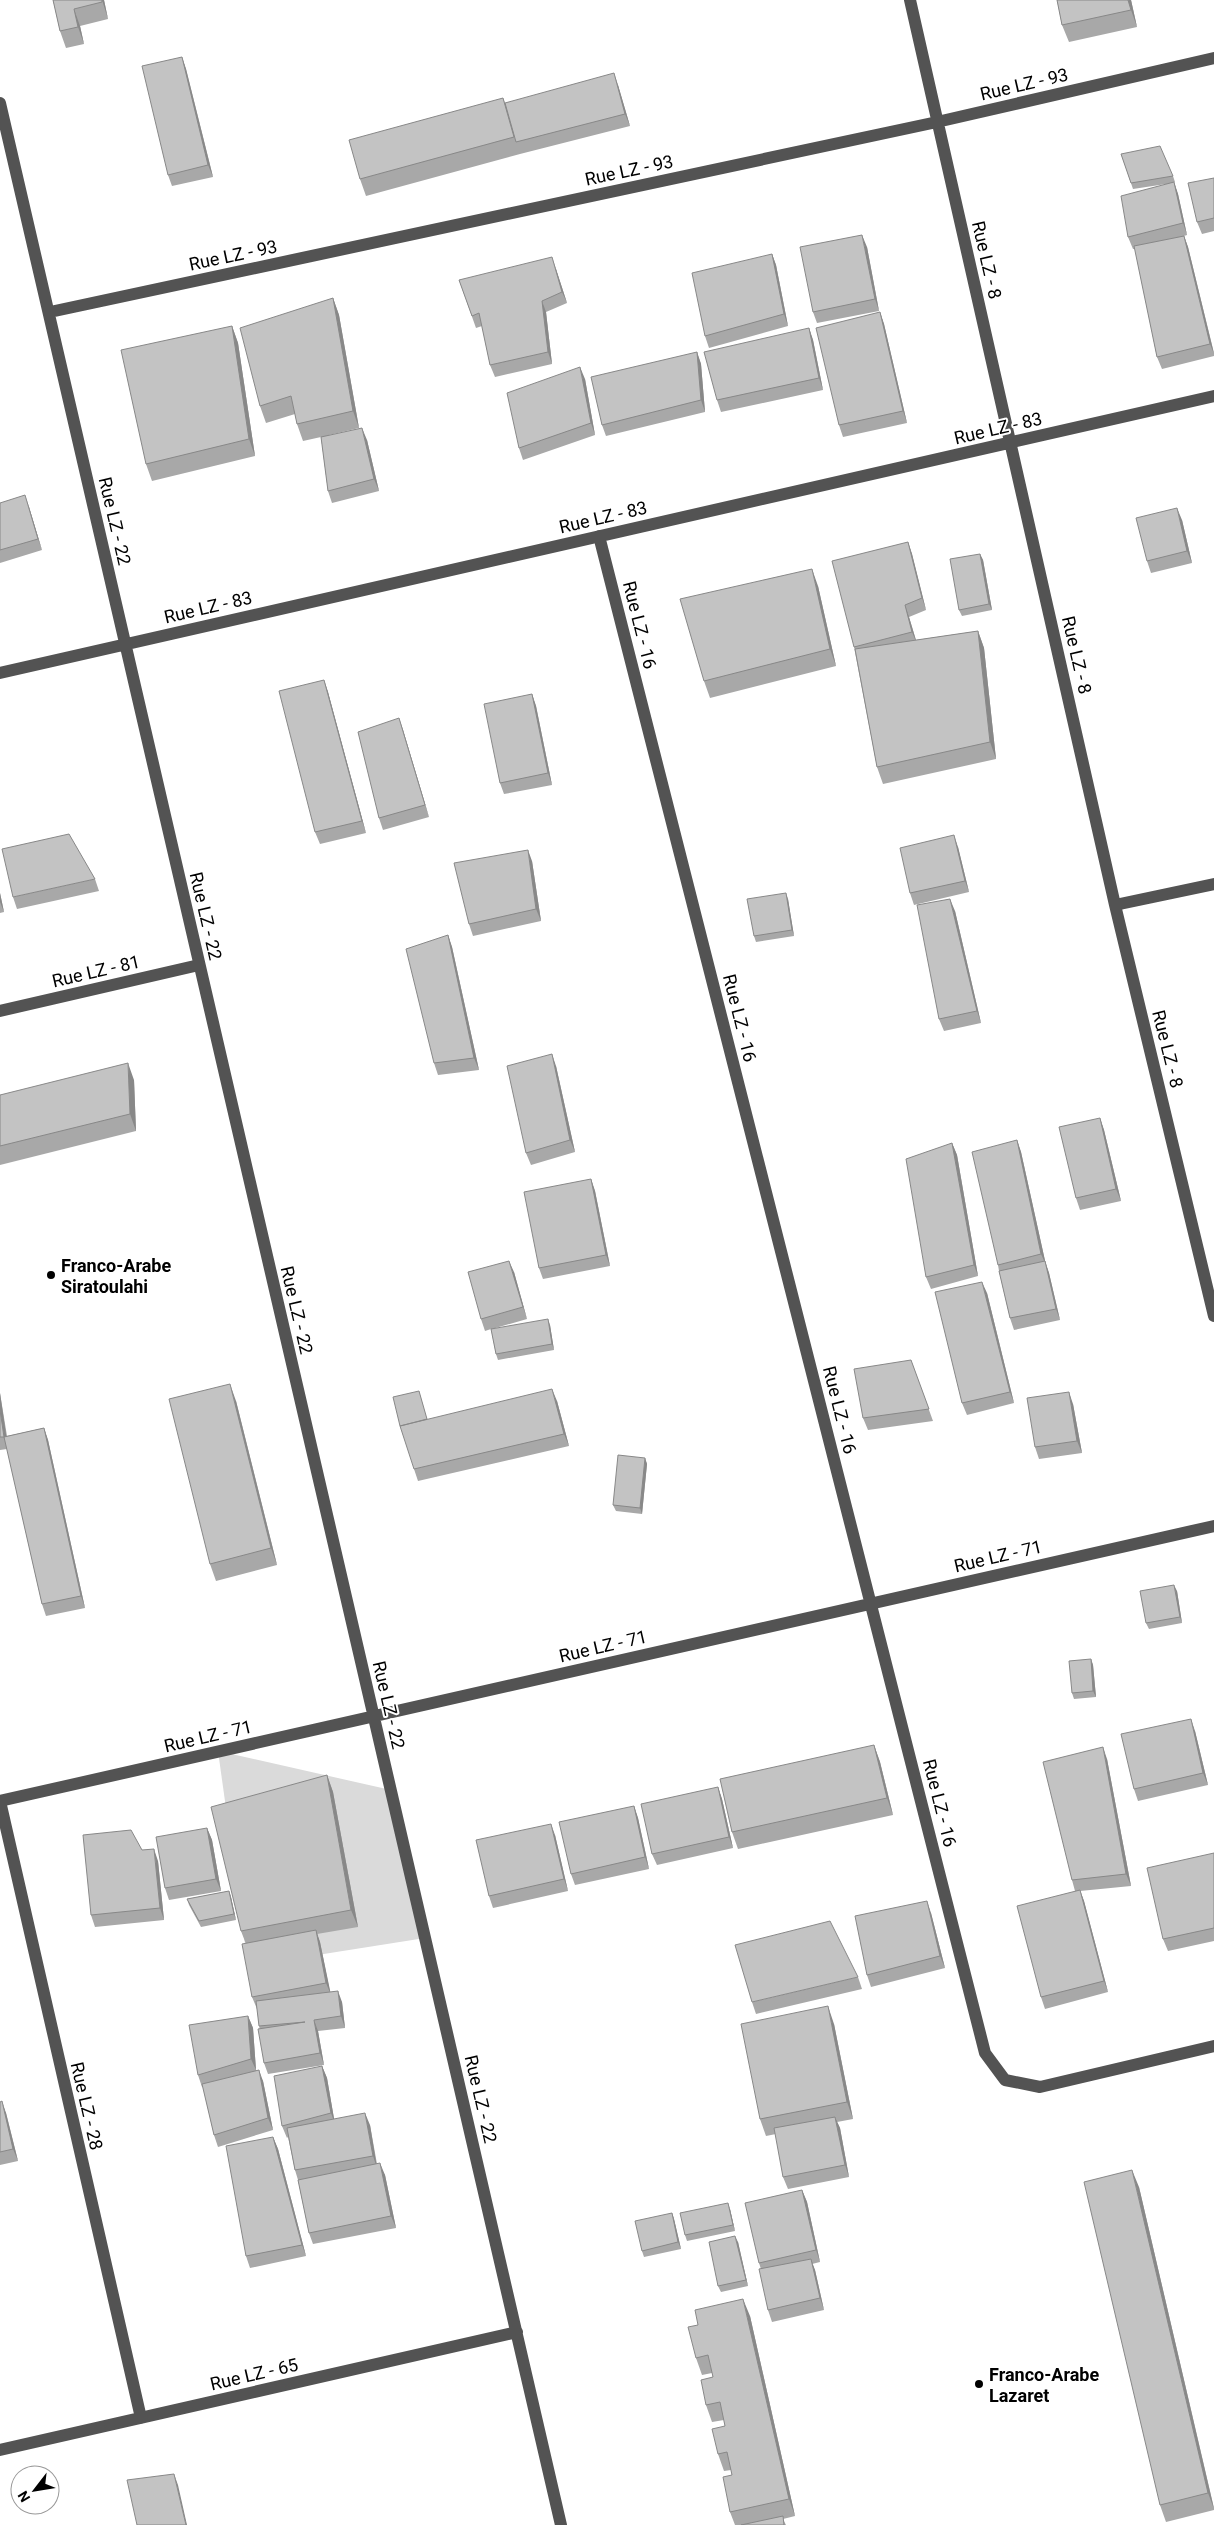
<svg xmlns="http://www.w3.org/2000/svg" width="1214" height="2525" font-family="Roboto,sans-serif">
	<style>
		.green { fill: #dadada }
		.lines { fill: none; stroke-linecap: round; stroke-linejoin: round }
		.minor { stroke: #535353; stroke-width: 12 }
		.wall { fill: #a8a8a8 }
		.shaded-wall { fill: #888 }
		.building { fill: #c3c3c3; stroke: #888 }
		.poi-dot { fill: #000; stroke: #fff; stroke-width: 2 }
		.labels { text-anchor: middle; dominant-baseline: central; stroke-width: 4; stroke-linejoin: round; paint-order: stroke }
		.street-label { font-size: 18px; fill: #000; stroke: #fff }
		.poi-label { font-size: 18px; font-weight: bold; fill: #000; stroke: #fff; text-anchor: start }
	</style>
	<rect width="100%" height="100%" fill="#fff"/>
	<!-- green -->
	<path class="green" d="M218,1751L391,1790L425,1938L248,1966Z"/>
	<g class="lines">
		<!-- minor -->
		<path class="minor" d="M910,0L1115,905L1214,1316
			M0,103L561,2525
			M50,312L937,122L1214,58
			M599,536L985,2053L1005,2080L1040,2087L1214,2046
			M0,673L1214,396
			M1115,905L1214,884
			M0,1011L199,965
			M0,1801L1214,1526
			M0,1801L141,2418
			M0,2450L517,2332"/>
	</g>
	<!-- wall -->
	<path class="wall" d="M53,0H104L108,19L80,26L84,44L66,48L60,31Z
		M1057,0H1131L1137,27L1069,42L1062,25Z
		M182,57L186,69L213,177L172,186L168,175Z
		M618,85L630,126L520,154L366,196L360,179L503,98L505,103Z
		M1121,154L1173,176L1175,182H1174L1178,194L1187,235L1184,236L1188,247L1214,353V356L1162,369L1157,357L1135,249H1133L1128,237L1166,184L1133,189Z
		M1214,178V231L1202,234L1197,222Z
		M867,247L879,311L817,323L813,312Z
		M772,254L776,265L788,326L709,348L705,336Z
		M556,269L567,303L546,312L552,364L495,377L490,365L482,326L476,328L459,280Z
		M333,298L339,315L359,428L329,435L367,440L379,491L332,503L328,491L321,437L303,441L297,424L295,414L266,423L260,406Z
		M880,312L884,324L907,423L843,437L839,425Z
		M232,326L238,343L255,456L152,481L146,464Z
		M809,328L813,340L823,390L721,412L717,400Z
		M697,352L701,364L705,412L606,436L602,425Z
		M585,379L595,435L523,460L519,448Z
		M0,503L29,507L42,550L0,563Z
		M1182,520L1192,563L1151,573L1147,561Z
		M908,542L912,554L926,610L909,617L916,640L978,631L984,648L996,759L883,784L877,767L854,647Z
		M980,554L983,560L992,610L962,616L959,610Z
		M818,586L836,666L710,698L704,681Z
		M324,680L328,692L366,833L320,844L315,832Z
		M532,694L536,706L552,785L504,794L500,783Z
		M399,718L403,730L429,817L383,830L379,818Z
		M958,847L969,892L914,905L910,893Z
		M532,861L541,921L473,936L469,924Z
		M95,879L99,891L17,909L13,897Z
		M0,893L4,912L0,913Z
		M788,899L794,936L756,942L754,936Z
		M955,911L981,1023L944,1031L939,1019Z
		M448,935L452,947L479,1070L438,1075L434,1063Z
		M556,1066L575,1152L531,1165L526,1153Z
		M134,1080L136,1131L0,1165V1095Z
		M1100,1118L1104,1130L1121,1201L1080,1210L1076,1198Z
		M1017,1140L1021,1152L1045,1261L1049,1273L1060,1320L1014,1330L1010,1318L999,1271L998,1265Z
		M952,1143L957,1155L978,1276L931,1289L926,1277Z
		M591,1179L595,1191L610,1266L543,1279L539,1268Z
		M514,1272L527,1319L492,1329L550,1325L554,1350L498,1360L496,1354L491,1329L485,1331L481,1319Z
		M987,1293L1014,1403L967,1415L962,1403Z
		M911,1360L933,1421L868,1430L863,1418Z
		M419,1391L427,1420L557,1401L569,1446L418,1481L414,1469Z
		M0,1393L7,1436L44,1428L48,1440L85,1608L46,1616L42,1604L7,1449L0,1450Z
		M236,1401L277,1565L216,1581L210,1564Z
		M1073,1404L1082,1453L1039,1459L1035,1447Z
		M645,1458L647,1464L642,1514L616,1511L613,1505Z
		M1177,1591L1182,1623L1149,1629L1146,1623Z
		M1091,1659L1093,1665L1096,1697L1074,1699L1072,1693Z
		M1195,1731L1208,1785L1138,1801L1134,1789Z
		M874,1745L880,1762L893,1815L738,1849L732,1832Z
		M1107,1759L1131,1886L1080,1891L1084,1901L1108,1992L1045,2009L1041,1997L1075,1891L1072,1880Z
		M327,1775L333,1792L358,1927L317,1934L320,1942L330,1992L342,2002L345,2028L318,2031L324,2065L268,2074L264,2063L257,2009L252,1997L246,1944L241,1931Z
		M718,1787L722,1799L733,1848L657,1865L652,1854Z
		M634,1806L638,1818L649,1869L575,1885L571,1874Z
		M207,1828L212,1840L221,1891L169,1900L165,1888Z
		M555,1835L568,1891L493,1908L489,1896Z
		M1214,1853V1941L1168,1951L1163,1939Z
		M158,1861L164,1920L95,1927L91,1915Z
		M229,1891L231,1897L236,1920L201,1927L189,1905L187,1899Z
		M931,1913L945,1968L871,1987L867,1975Z
		M858,1977L862,1989L756,2014L752,2002Z
		M248,2016L253,2028L256,2070L263,2081L273,2130L218,2147L214,2135L203,2087H202L198,2075Z
		M834,2024L853,2119L837,2122L840,2128L849,2177L788,2189L783,2177L776,2134L766,2136L760,2119Z
		M322,2066L327,2078L334,2119L370,2125L377,2164L385,2175L396,2228L313,2244L309,2233L298,2180L295,2170L288,2137L287,2138L282,2126Z
		M0,2102L6,2113L18,2161L0,2165Z
		M273,2137L278,2149L306,2256L250,2268L246,2256Z
		M1139,2187L1214,2508V2510L1166,2522L1160,2505Z
		M802,2190L807,2202L820,2262L812,2264L815,2270L824,2310L772,2322L768,2310L761,2269L759,2263Z
		M730,2209L735,2231L687,2241L685,2235Z
		M672,2213L674,2219L681,2249L644,2257L642,2251Z
		M738,2242L748,2286L721,2292L718,2286Z
		M750,2316L795,2516L783,2519L786,2525H735L730,2512L732,2475L731,2470L724,2471L718,2454L725,2426L724,2420L712,2422L706,2405L713,2377L712,2373L702,2375L696,2358Z"/>
	<!-- shaded-wall -->
	<path class="shaded-wall" d="M102,0H104L108,19Z
		M1128,0H1131L1137,27L1131,10Z
		M74,9L80,26L84,44L78,27Z
		M182,57L186,69L213,177L208,165Z
		M614,73L618,85L630,126L625,114Z
		M1174,182L1178,194L1187,235L1183,223Z
		M862,235L867,247L879,311L875,299Z
		M1184,236L1188,247L1214,354L1210,344Z
		M772,254L776,265L788,326L784,314Z
		M552,257L556,269L567,303L562,292Z
		M333,298L339,315L359,428L353,411Z
		M542,301L546,312L552,364L548,352Z
		M880,312L884,324L907,423L903,411Z
		M232,326L238,343L255,456L249,439Z
		M809,328L813,340L823,390L819,378Z
		M697,352L701,364L705,412L701,400Z
		M580,367L585,379L595,435L591,423Z
		M362,428L367,440L379,491L374,479Z
		M25,495L29,507L42,550L38,539Z
		M1177,508L1182,520L1192,563L1187,551Z
		M908,542L912,554L926,610L922,598Z
		M980,554L983,560L992,610L989,604Z
		M812,569L818,586L836,666L830,649Z
		M905,605L909,617L917,644L912,632Z
		M978,631L984,648L996,759L990,742Z
		M324,680L328,692L366,833L362,821Z
		M532,694L536,706L552,785L548,773Z
		M399,718L403,730L429,817L425,805Z
		M954,835L958,847L969,892L965,881Z
		M528,850L532,861L541,921L536,909Z
		M0,893L4,912L0,902Z
		M786,893L788,899L794,936L792,930Z
		M950,899L955,911L981,1023L977,1011Z
		M448,935L452,947L479,1070L474,1058Z
		M552,1054L556,1066L575,1152L570,1140Z
		M128,1063L134,1080L136,1131L130,1114Z
		M1100,1118L1104,1130L1121,1201L1116,1189Z
		M1017,1140L1021,1152L1046,1265L1041,1254Z
		M952,1143L957,1155L978,1276L974,1265Z
		M591,1179L595,1191L610,1266L606,1255Z
		M509,1261L514,1272L527,1319L523,1307Z
		M1045,1261L1049,1273L1060,1320L1056,1309Z
		M982,1282L987,1293L1014,1403L1010,1392Z
		M548,1319L550,1325L554,1350L552,1344Z
		M230,1384L236,1401L277,1565L271,1548Z
		M552,1389L557,1401L569,1446L564,1434Z
		M1069,1392L1073,1404L1082,1453L1077,1441Z
		M0,1393L8,1448L4,1437L0,1410Z
		M44,1428L48,1440L85,1608L81,1596Z
		M645,1458L647,1464L642,1514L640,1508Z
		M1174,1585L1177,1591L1182,1623L1180,1617Z
		M1091,1659L1093,1665L1096,1697L1093,1691Z
		M1191,1719L1195,1731L1208,1785L1203,1773Z
		M874,1745L880,1762L893,1815L887,1798Z
		M1103,1747L1107,1759L1131,1886L1126,1874Z
		M327,1775L333,1792L358,1927L351,1910Z
		M718,1787L722,1799L733,1848L729,1837Z
		M634,1806L638,1818L649,1869L645,1857Z
		M551,1824L555,1835L568,1891L564,1879Z
		M207,1828L212,1840L221,1891L216,1879Z
		M154,1849L158,1861L164,1920L160,1908Z
		M1080,1890L1084,1901L1108,1992L1104,1981Z
		M229,1891L231,1897L236,1920L234,1914Z
		M927,1901L931,1913L945,1968L940,1956Z
		M316,1930L320,1942L331,1995L326,1983Z
		M338,1991L342,2002L345,2028L341,2016Z
		M828,2006L834,2024L853,2119L847,2102Z
		M248,2016L253,2028L256,2070L251,2059Z
		M314,2020L318,2031L324,2065L320,2053Z
		M322,2066L327,2078L335,2124L331,2113Z
		M259,2070L263,2081L273,2130L268,2118Z
		M2,2101L6,2113L18,2161L13,2149Z
		M365,2113L370,2125L377,2168L373,2156Z
		M835,2117L840,2128L849,2177L845,2165Z
		M273,2137L278,2149L306,2256L302,2245Z
		M380,2163L385,2175L396,2228L391,2216Z
		M1132,2170L1139,2187L1214,2509L1208,2493Z
		M802,2190L807,2202L820,2262L816,2250Z
		M728,2203L730,2209L735,2231L733,2225Z
		M672,2213L674,2219L681,2249L678,2242Z
		M735,2236L738,2242L748,2286L746,2280Z
		M811,2259L815,2270L824,2310L820,2298Z
		M743,2299L750,2316L795,2516L789,2499Z
		M174,2474L178,2485L187,2525H186Z"/>
	<!-- building -->
	<path class="building" d="M53,0H102V2L74,9L78,27L60,31Z
		M1057,0H1128L1131,10L1062,25Z
		M182,57L208,165L168,175L142,66Z
		M614,73L625,114L516,142L505,103Z
		M503,98L514,137L360,179L349,140Z
		M1160,146L1173,176L1131,183L1121,154Z
		M1214,178V218L1197,222L1188,183Z
		M1174,182L1183,223L1128,237L1121,196Z
		M862,235L875,299L813,312L800,247Z
		M1184,236L1210,344L1157,357L1134,246Z
		M772,254L784,314L705,336L692,273Z
		M552,257L562,292L542,301L548,352L490,365L479,313L472,316L459,280Z
		M333,298L353,411L297,424L291,396L260,406L240,328Z
		M880,312L903,411L839,425L816,328Z
		M232,326L249,439L146,464L121,350Z
		M809,328L819,378L717,400L704,352Z
		M697,352L701,400L602,425L591,377Z
		M580,367L591,423L519,448L507,393Z
		M362,428L374,479L328,491L321,437Z
		M25,495L38,539L0,550V503Z
		M1177,508L1187,551L1147,561L1136,518Z
		M908,542L922,598L905,605L912,632L854,647L832,561Z
		M980,554L989,604L959,610L950,559Z
		M812,569L830,649L704,681L680,599Z
		M978,631L990,742L877,767L855,649Z
		M324,680L362,821L315,832L279,691Z
		M532,694L548,773L500,783L484,704Z
		M399,718L425,805L379,818L358,732Z
		M69,834L95,879L13,897L2,849Z
		M954,835L965,881L910,893L900,848Z
		M528,850L536,909L469,924L454,863Z
		M786,893L792,930L754,936L747,899Z
		M950,899L977,1011L939,1019L917,905Z
		M448,935L474,1058L434,1063L406,949Z
		M552,1054L570,1140L526,1153L507,1066Z
		M128,1063L130,1114L0,1146V1095Z
		M1100,1118L1116,1189L1076,1198L1059,1127Z
		M1017,1140L1041,1254L998,1265L972,1152Z
		M952,1143L974,1265L926,1277L906,1159Z
		M591,1179L606,1255L539,1268L524,1192Z
		M509,1261L523,1307L481,1319L468,1272Z
		M1045,1261L1056,1309L1010,1318L999,1271Z
		M982,1282L1010,1392L962,1403L935,1292Z
		M548,1319L552,1344L496,1354L491,1329Z
		M911,1360L929,1409L863,1418L854,1369Z
		M230,1384L271,1548L210,1564L169,1399Z
		M552,1389L564,1434L414,1469L400,1426Z
		M419,1391L427,1419L400,1426L393,1397Z
		M1069,1392L1077,1441L1035,1447L1027,1398Z
		M0,1410L4,1437L44,1428L81,1596L42,1604L4,1437H0Z
		M618,1455L645,1458L640,1508L613,1505Z
		M1174,1585L1180,1617L1146,1623L1140,1591Z
		M1091,1659L1093,1691L1072,1693L1069,1661Z
		M1191,1719L1203,1773L1134,1789L1121,1734Z
		M874,1745L887,1798L732,1832L720,1779Z
		M1103,1747L1126,1874L1072,1880L1043,1762Z
		M327,1775L351,1910L241,1931L211,1807Z
		M718,1787L729,1837L652,1854L641,1804Z
		M634,1806L645,1857L571,1874L559,1822Z
		M551,1824L564,1879L489,1896L476,1840Z
		M207,1828L216,1879L165,1888L156,1837Z
		M131,1830L142,1850L154,1849L160,1908L91,1915L83,1835Z
		M1214,1853V1928L1163,1939L1147,1868Z
		M1080,1890L1104,1981L1041,1997L1017,1906Z
		M229,1891L234,1914L199,1921L187,1899Z
		M927,1901L940,1956L867,1975L855,1916Z
		M830,1921L858,1977L752,2002L735,1945Z
		M316,1930L326,1983L252,1997L242,1944Z
		M338,1991L341,2016L314,2020L320,2053L264,2063L258,2029L305,2022L259,2026L256,2001Z
		M828,2006L847,2102L760,2119L741,2024Z
		M248,2016L251,2059L198,2075L189,2025Z
		M322,2066L331,2113L282,2126L274,2076Z
		M259,2070L268,2118L214,2135L202,2084Z
		M2,2101L13,2149L0,2152V2102Z
		M365,2113L373,2156L295,2170L287,2128Z
		M835,2117L845,2165L783,2177L774,2128Z
		M273,2137L302,2245L246,2256L226,2146Z
		M380,2163L391,2216L309,2233L298,2180Z
		M1132,2170L1208,2493L1160,2505L1084,2182Z
		M802,2190L816,2250L759,2263L745,2203Z
		M728,2203L733,2225L685,2235L680,2213Z
		M672,2213L678,2242L642,2251L635,2221Z
		M735,2236L746,2280L718,2286L709,2242Z
		M811,2259L820,2298L768,2310L759,2269Z
		M743,2299L789,2499L730,2512L723,2477L732,2475L727,2452L718,2454L712,2429L725,2426L720,2402L706,2405L701,2380L713,2377L708,2355L696,2358L688,2327L698,2325L695,2310Z
		M174,2474L186,2525H137L127,2480Z
		M783,2516L784,2525H741Z"/>
	<!-- markers -->
	<g class="poi-dot">
		<circle cx="51" cy="1275" r="5"/>
		<circle cx="979" cy="2384" r="5"/>
	</g>
	<g class="labels">
		<!-- street labels -->
		<g class="street-label">
			<text transform="translate(1024 84) rotate(-13)">Rue LZ - 93</text>
			<text transform="translate(629 170) rotate(-12)">Rue LZ - 93</text>
			<text transform="translate(233 255) rotate(-12)">Rue LZ - 93</text>
			<text transform="translate(987 260) rotate(77)">Rue LZ - 8</text>
			<text transform="translate(998 428) rotate(-13)">Rue LZ - 83</text>
			<text transform="translate(603 517) rotate(-13)">Rue LZ - 83</text>
			<text transform="translate(115 521) rotate(77)">Rue LZ - 22</text>
			<text transform="translate(208 607) rotate(-13)">Rue LZ - 83</text>
			<text transform="translate(640 625) rotate(76)">Rue LZ - 16</text>
			<text transform="translate(1077 655) rotate(77)">Rue LZ - 8</text>
			<text transform="translate(206 916) rotate(77)">Rue LZ - 22</text>
			<text transform="translate(96 971) rotate(-13)">Rue LZ - 81</text>
			<text transform="translate(740 1018) rotate(76)">Rue LZ - 16</text>
			<text transform="translate(1168 1049) rotate(76)">Rue LZ - 8</text>
			<text transform="translate(297 1310) rotate(77)">Rue LZ - 22</text>
			<text transform="translate(840 1410) rotate(76)">Rue LZ - 16</text>
			<text transform="translate(998 1556) rotate(-13)">Rue LZ - 71</text>
			<text transform="translate(603 1646) rotate(-13)">Rue LZ - 71</text>
			<text transform="translate(389 1705) rotate(77)">Rue LZ - 22</text>
			<text transform="translate(208 1736) rotate(-13)">Rue LZ - 71</text>
			<text transform="translate(940 1803) rotate(76)">Rue LZ - 16</text>
			<text transform="translate(481 2099) rotate(77)">Rue LZ - 22</text>
			<text transform="translate(87 2106) rotate(77)">Rue LZ - 28</text>
			<text transform="translate(254 2374) rotate(-13)">Rue LZ - 65</text>
		</g>
		<!-- poi labels -->
		<g class="poi-label">
			<text x="61" y="1265">Franco-Arabe<tspan x="61" dy="21">Siratoulahi</tspan></text>
			<text x="989" y="2374">Franco-Arabe<tspan x="989" dy="21">Lazaret</tspan></text>
		</g>
	</g>
	<!-- north arrow -->
	<g transform="translate(35 2490) rotate(239)"><circle r="24" fill="#ffffff" stroke="#999999"/>
	<path d="M0-4L9 19L0 12L-9 19Z" fill="#000000"/>
	<text y="-8" font-size="14" font-weight="bold" text-anchor="middle" fill="#000000">N</text>
	</g>
</svg>
